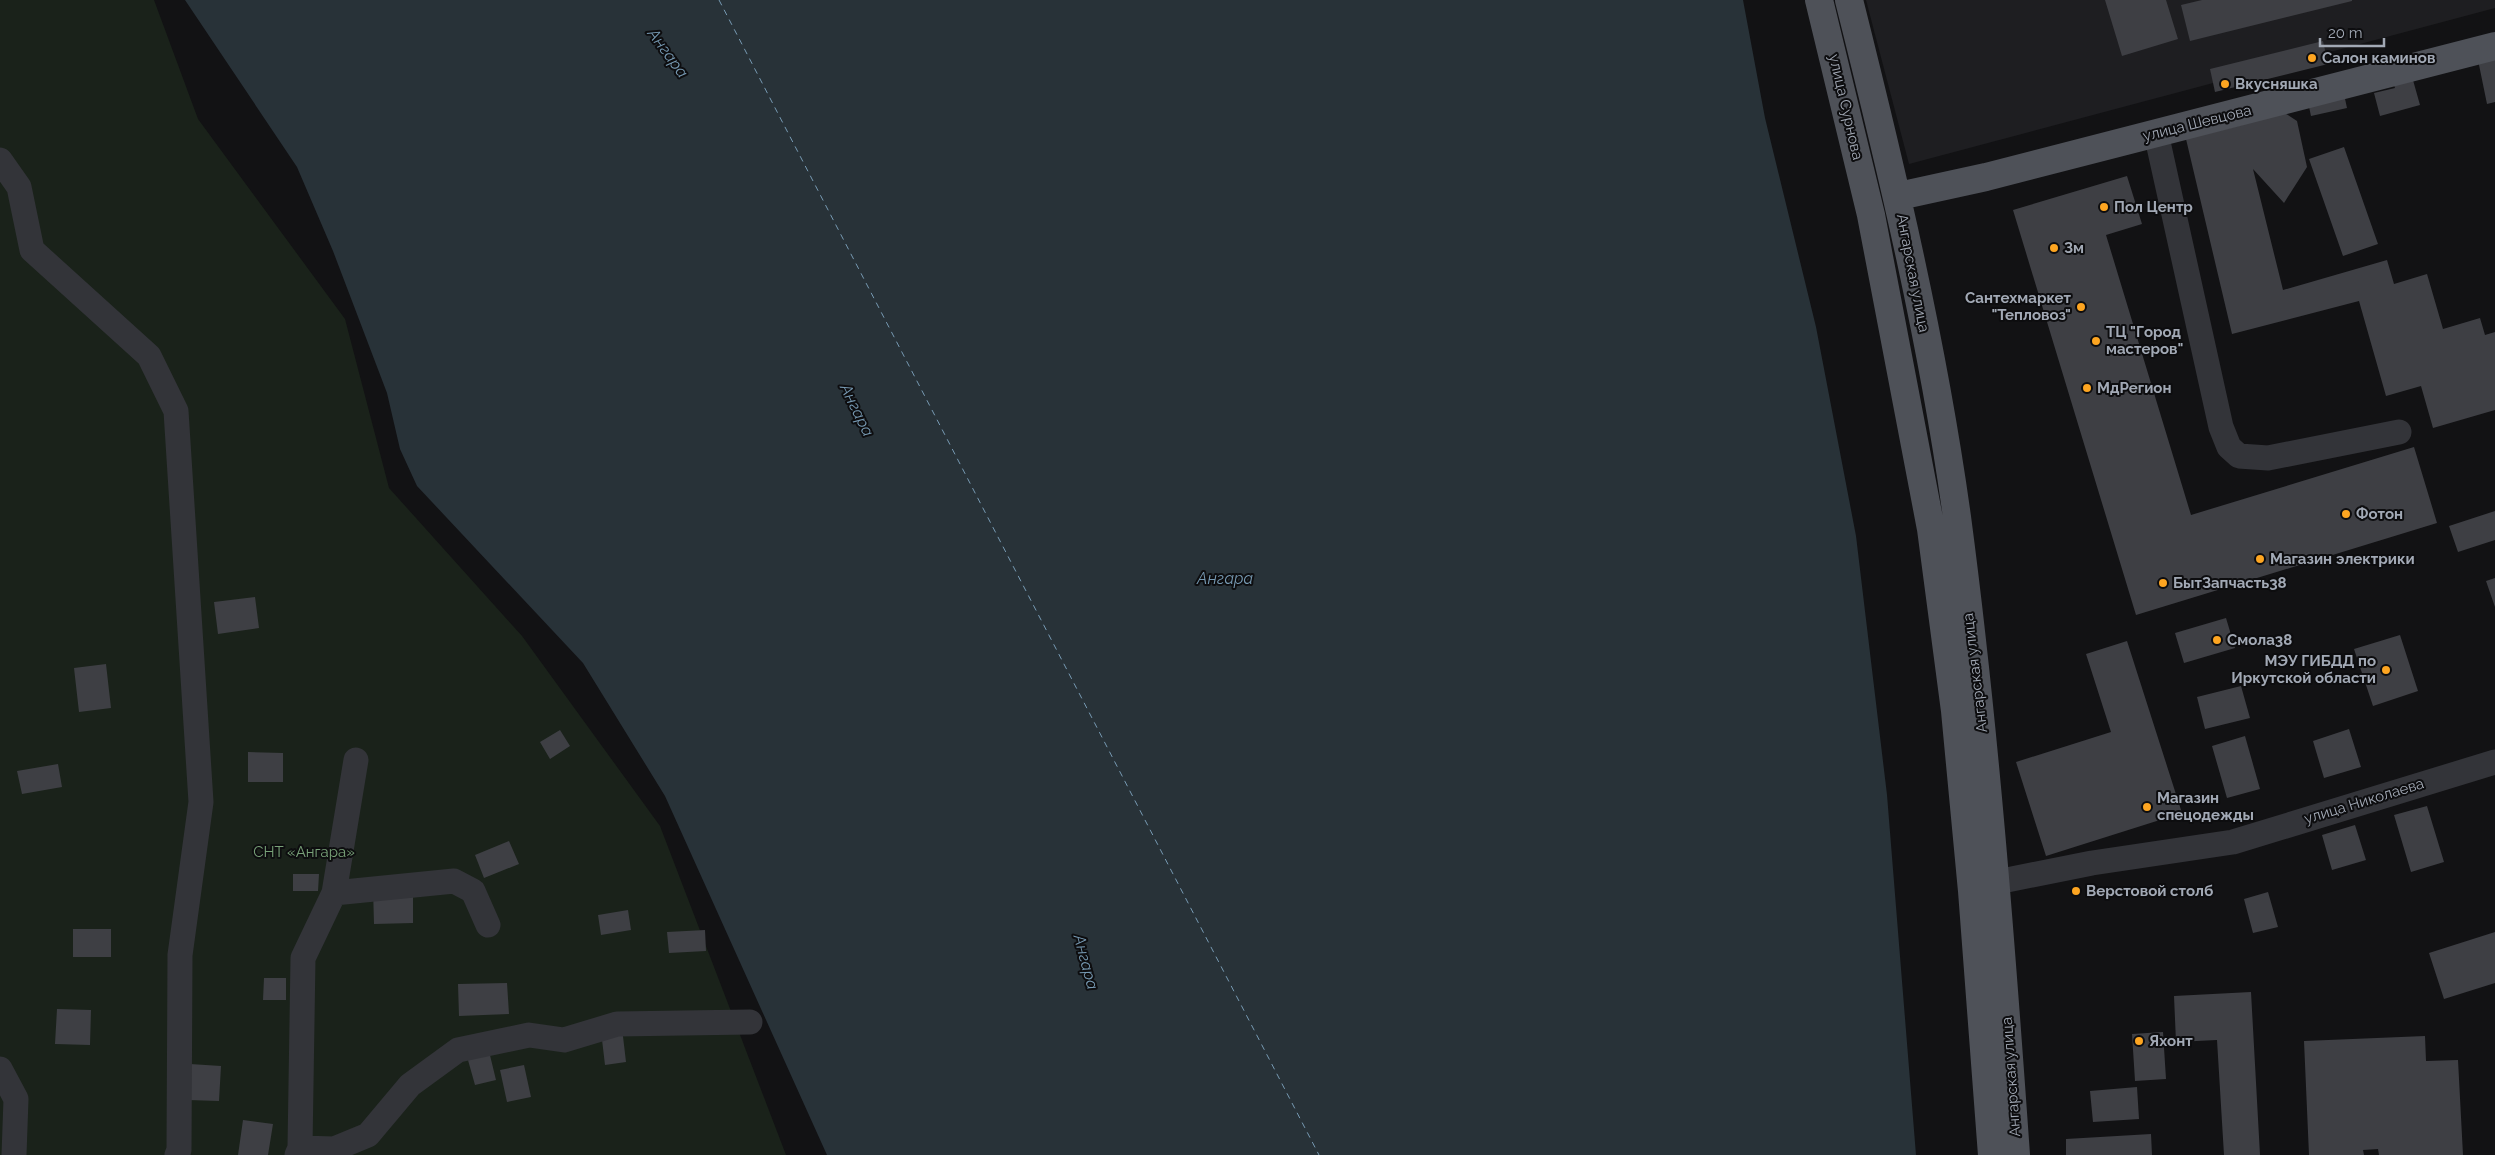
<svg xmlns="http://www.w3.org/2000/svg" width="2495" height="1155" font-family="Raleway,sans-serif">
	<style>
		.built { fill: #1e1e21 }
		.green { fill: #1a221a }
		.water { fill: #283238 }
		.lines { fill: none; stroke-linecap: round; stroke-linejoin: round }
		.ferry { stroke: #779ab3; stroke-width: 1; stroke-dasharray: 6 5; stroke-linecap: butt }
		.building { fill: #3e3f44 }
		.minor { stroke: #333439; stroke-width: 25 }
		.major { stroke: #4e5158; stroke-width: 28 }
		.poi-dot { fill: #fda521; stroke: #0d0d0f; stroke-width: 2 }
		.labels { text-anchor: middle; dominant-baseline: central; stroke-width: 4; stroke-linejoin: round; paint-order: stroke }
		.poi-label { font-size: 15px; font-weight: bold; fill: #a2a9b5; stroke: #0d0d0f; text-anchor: start }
		.street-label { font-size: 15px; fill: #a2a9b5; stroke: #0d0d0f }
		.park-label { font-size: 15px; fill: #78a178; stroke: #0d0d0f }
		.water-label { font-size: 16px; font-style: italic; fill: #779ab3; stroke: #0d0d0f }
	</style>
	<rect width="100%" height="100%" fill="#121214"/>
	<!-- built -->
	<path class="built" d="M1866,0H2495V8L1909,164Z"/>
	<!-- green -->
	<path class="green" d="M0,0H154L198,119L345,319L389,488L522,636L660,826L786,1155H0Z"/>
	<!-- water -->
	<path class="water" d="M185,0H1743L1765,118L1816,327L1856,536L1887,795L1916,1155H827L665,796L583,663L417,486L400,449L387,393L333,251L297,167Z"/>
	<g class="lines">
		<!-- ferry -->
		<path class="ferry" d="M719,0L1319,1155"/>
	</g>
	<!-- building -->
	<path class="building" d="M2105,0H2166L2178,39L2122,56Z
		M2202,0H2352V1L2190,41L2181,5Z
		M2323,41L2328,64L2215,92L2210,69Z
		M2495,56V102L2487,104L2478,60Z
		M2411,73L2420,105L2380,116L2374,93L2395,88L2392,78Z
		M2344,94L2347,108L2311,116L2308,102Z
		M2277,108L2297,121L2307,167L2284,203L2253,169L2283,290L2387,260L2394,284L2427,274L2443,329L2480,318L2485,335L2495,332V410L2433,428L2421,386L2386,396L2359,301L2232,334L2186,139L2242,125L2247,119Z
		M2344,147L2378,244L2343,256L2309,159Z
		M2127,176L2142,224L2106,235L2191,515L2414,447L2437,523L2136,615L2013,210Z
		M2495,511V540L2458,552L2449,526Z
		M2495,578V607L2486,581Z
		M255,597L259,628L218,634L214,602Z
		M2226,618L2235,648L2184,663L2175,633Z
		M2400,635L2418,691L2373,706L2354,649Z
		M2127,641L2182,813L2046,856L2016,762L2111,732L2086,654Z
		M106,664L111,708L79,712L74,668Z
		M2241,686L2250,718L2205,729L2197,697Z
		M2349,729L2361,767L2324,778L2313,741Z
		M560,730L570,746L550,759L540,742Z
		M2245,736L2260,789L2227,798L2212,746Z
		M248,752L283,753V782H248Z
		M58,764L62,787L22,794L17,771Z
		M2427,806L2444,862L2411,872L2394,815Z
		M2355,825L2366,860L2332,870L2322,835Z
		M509,841L519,864L484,878L475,855Z
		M293,874H319L318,891H293Z
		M373,888H413V923L374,924Z
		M2268,892L2278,927L2253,933L2244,899Z
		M628,910L631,930L601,935L598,915Z
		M73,929H111V957H73Z
		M705,930L706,951L669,953L667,932Z
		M2495,932V983L2444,999L2429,953Z
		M264,978H286V1000H263Z
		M507,983L509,1014L459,1016L458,984Z
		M2251,992L2260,1155H2224L2217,1040L2176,1042L2174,996Z
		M57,1009L91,1010L90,1045L55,1044Z
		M622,1028L626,1062L605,1065L601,1031Z
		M2163,1032L2166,1079L2135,1081L2132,1034Z
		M2425,1036L2426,1061L2458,1060L2463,1155H2379L2378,1149L2363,1150L2364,1155H2309L2304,1041Z
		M488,1047L496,1080L475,1085L466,1053Z
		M190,1064L221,1066L219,1101L188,1100Z
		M524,1065L531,1097L507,1102L500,1070Z
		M2137,1087L2139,1119L2093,1122L2090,1091Z
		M243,1120L273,1124L268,1155H238Z
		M2151,1134L2152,1155H2066V1139Z"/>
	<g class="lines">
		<!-- minor -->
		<path class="minor" d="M2156,133L2221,427L2229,447L2239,456L2268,458L2399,432
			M0,160L19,187L32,250L149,356L176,411L201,802L180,955L179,1150L177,1155
			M1997,882L2092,863L2233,842L2495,762
			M334,893L454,881L473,891L488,925
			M0,1069L16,1099L14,1155
			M300,1148L334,1149L368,1135L410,1085L458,1050L529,1035L564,1040L617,1024L750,1022
			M297,1155L300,1148L303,958L334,893L356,760"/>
		<!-- major -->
		<path class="major" d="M1819,0L1871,215L1931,529L1955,711L1972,891L1992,1155
			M1849,0C1892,171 1933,343 1957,517C1985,729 2001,942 2016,1155
			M1899,196L1986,177L2495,46"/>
	</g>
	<!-- markers -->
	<g class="poi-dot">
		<circle cx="2312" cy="58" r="5"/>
		<circle cx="2225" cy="84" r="5"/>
		<circle cx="2104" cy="207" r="5"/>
		<circle cx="2054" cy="248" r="5"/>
		<circle cx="2081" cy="307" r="5"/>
		<circle cx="2096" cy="341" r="5"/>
		<circle cx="2087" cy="388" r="5"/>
		<circle cx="2346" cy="514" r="5"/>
		<circle cx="2260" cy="559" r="5"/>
		<circle cx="2163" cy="583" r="5"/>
		<circle cx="2217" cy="640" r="5"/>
		<circle cx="2386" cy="670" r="5"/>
		<circle cx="2147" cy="807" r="5"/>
		<circle cx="2076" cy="891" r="5"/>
		<circle cx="2139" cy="1041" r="5"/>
	</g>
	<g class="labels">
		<!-- poi labels -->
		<g class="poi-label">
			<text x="2322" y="58">Салон каминов</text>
			<text x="2235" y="84">Вкусняшка</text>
			<text x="2114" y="207">Пол Центр</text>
			<text x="2064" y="248">Зм</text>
			<text x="2071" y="298" text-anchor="end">Сантехмаркет<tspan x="2071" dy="17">"Тепловоз"</tspan></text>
			<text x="2106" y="332">ТЦ "Город<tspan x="2106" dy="17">мастеров"</tspan></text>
			<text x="2097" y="388">МдРегион</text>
			<text x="2356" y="514">Фотон</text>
			<text x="2270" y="559">Магазин электрики</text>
			<text x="2173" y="583">БытЗапчасть38</text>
			<text x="2227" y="640">Смола38</text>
			<text x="2376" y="661" text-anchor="end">МЭУ ГИБДД по<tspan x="2376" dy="17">Иркутской области</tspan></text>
			<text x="2157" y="798">Магазин<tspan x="2157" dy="17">спецодежды</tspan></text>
			<text x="2086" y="891">Верстовой столб</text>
			<text x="2149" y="1041">Яхонт</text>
		</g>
		<!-- street labels -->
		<g class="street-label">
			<text transform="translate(1846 107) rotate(77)">улица Сурнова</text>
			<text transform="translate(2197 123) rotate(-14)">улица Шевцова</text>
			<text transform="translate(1913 273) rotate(79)">Ангарская улица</text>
			<text transform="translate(1975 673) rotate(-97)">Ангарская улица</text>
			<text transform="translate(2364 801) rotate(-17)">улица Николаева</text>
			<text transform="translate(2011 1077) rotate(-94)">Ангарская улица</text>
		</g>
		<!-- park labels -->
		<g class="park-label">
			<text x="304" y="852">СНТ «Ангара»</text>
		</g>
		<!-- water labels -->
		<g class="water-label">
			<text transform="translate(668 53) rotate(54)">Ангара</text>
			<text transform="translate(857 410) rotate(64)">Ангара</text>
			<text x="1225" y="578">Ангара</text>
			<text transform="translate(1086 962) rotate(75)">Ангара</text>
		</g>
	</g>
	<!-- scale -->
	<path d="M2320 38v8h64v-8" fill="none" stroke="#a2a9b5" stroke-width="2.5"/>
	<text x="2328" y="38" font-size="15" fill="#a2a9b5" stroke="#0d0d0f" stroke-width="4" paint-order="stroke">20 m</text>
</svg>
